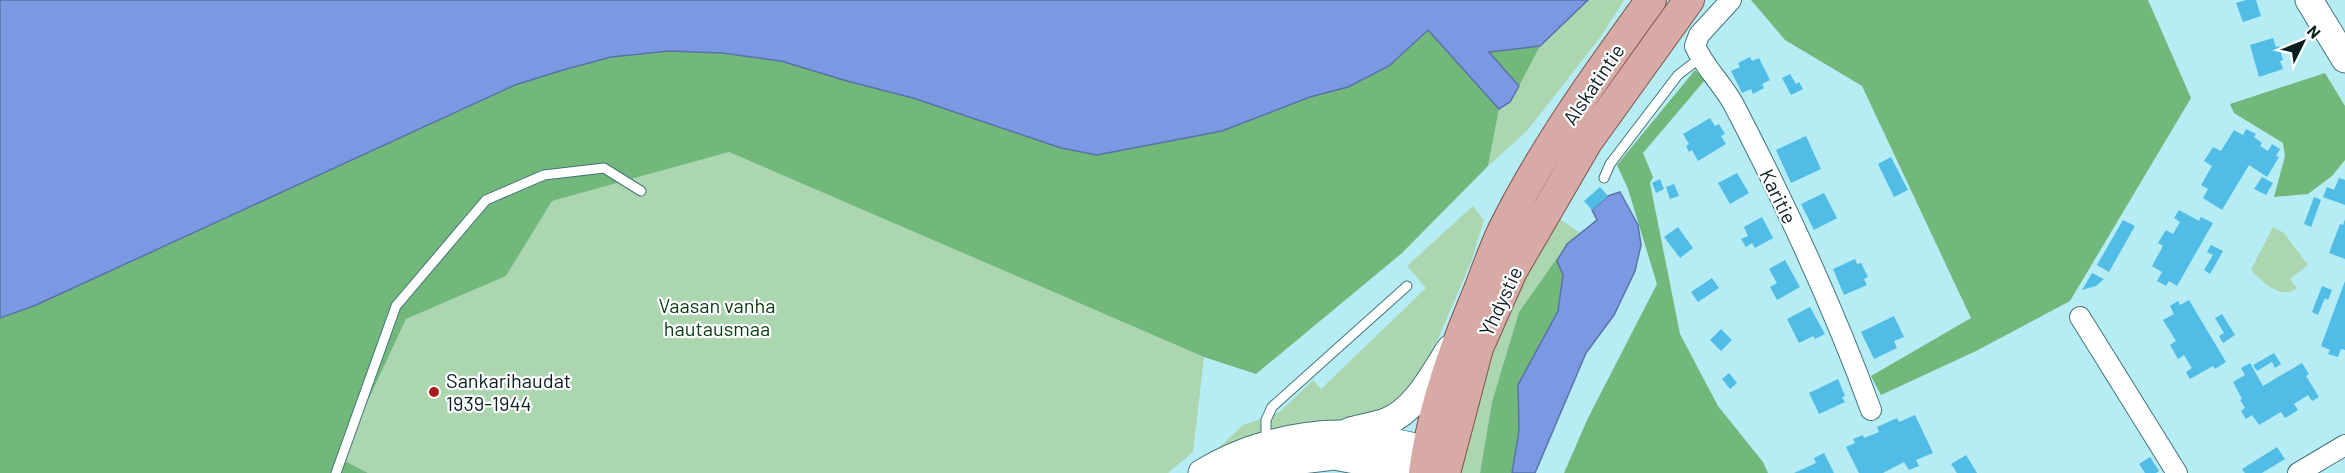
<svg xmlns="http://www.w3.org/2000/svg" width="2345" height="473" font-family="Barlow,sans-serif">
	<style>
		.green { fill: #acd6af }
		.forest { fill: #72b87a }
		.water { fill: #7b98e2; stroke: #5873a8; stroke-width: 1.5 }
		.building { fill: #51bde6 }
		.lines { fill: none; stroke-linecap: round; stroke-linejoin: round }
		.lane-casing { stroke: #41747b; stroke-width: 11 }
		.street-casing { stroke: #41747b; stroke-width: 22 }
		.secondary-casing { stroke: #41747b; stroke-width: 29 }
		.primary-casing { stroke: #7e544f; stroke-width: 32 }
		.lane { stroke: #fff; stroke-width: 9 }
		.street { stroke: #fff; stroke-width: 20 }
		.secondary { stroke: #fff; stroke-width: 27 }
		.primary { stroke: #d7aaa5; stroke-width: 30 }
		.poi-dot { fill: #ab191b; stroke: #fff; stroke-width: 2 }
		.labels { text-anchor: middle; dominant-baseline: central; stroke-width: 4.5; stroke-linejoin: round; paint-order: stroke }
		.street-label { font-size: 20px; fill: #081d20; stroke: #fff }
		.park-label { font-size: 20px; fill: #043a11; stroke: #fff }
		.poi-label { font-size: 20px; fill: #081d20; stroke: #fff; text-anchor: start }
	</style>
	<rect width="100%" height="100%" fill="#b6ecf4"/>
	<!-- green -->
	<path class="green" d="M1588,0H1624L1602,35L1527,131L1488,166L1499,109L1510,102L1540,46Z
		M729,152L1204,357L1193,452L1168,473H368L341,460L406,319L506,276L552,201Z
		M1473,206L1484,220L1471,262L1423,374L1394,404L1376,413L1205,461L1243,425L1280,412L1313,380L1321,389L1426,288L1407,266Z
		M1553,214L1580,233L1567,244L1519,312L1492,402L1480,473H1459L1492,345Z
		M2273,227L2284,233L2308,265L2290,279L2297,288C2282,301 2261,281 2251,270Z"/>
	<!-- forest -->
	<path class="forest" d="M1751,0H2148L2191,98L2070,301L1976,351L1881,395L1871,376L1971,318L1862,86L1785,40Z
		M1428,30L1499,109L1488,166L1402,253L1256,374L1204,357L729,152L552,201L506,276L406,319L341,459L368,473H0V318L36,305L515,85L563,70L611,57L669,51L722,53L781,61L847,81L913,98L1061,148L1097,155L1348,87L1389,66Z
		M1540,46L1519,86L1488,52Z
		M1695,70L1705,80L1643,153L1653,177L1650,183L1680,334L1718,406L1763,462L1768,473H1564L1588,418L1657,284L1628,189L1617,165Z
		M2325,73L2345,106V160L2332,176L2308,194L2274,197L2285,156L2283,143L2234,113L2230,104Z
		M1567,244L1557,261L1563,275L1559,311L1518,386L1519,431L1512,473H1480L1492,402L1519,312Z"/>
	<!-- water -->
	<path class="water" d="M0,0H1588L1540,46L1489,52L1519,86L1510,102L1499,109L1428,30L1389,66L1348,87L1310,97L1222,131L1097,155L1061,148L913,98L847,81L781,61L722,53L669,51L611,57L563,70L515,85L36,305L0,318Z
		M1620,192L1638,225L1641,245L1635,271L1614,315L1586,353L1535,473H1512L1519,431L1518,385L1558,311L1563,275L1557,261L1567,244L1597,220L1592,210L1608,196Z"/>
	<!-- building -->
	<path class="building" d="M2246,0H2256L2261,16L2243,22L2236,3Z
		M2273,38L2276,47L2279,46L2283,60L2280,61L2283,69L2259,77L2250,45Z
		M1750,57L1752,61L1759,58L1770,80L1762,84L1764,88L1753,94L1751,89L1742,93L1731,71L1740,67L1738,63Z
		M1790,74L1796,84L1799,82L1803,89L1791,95L1782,78Z
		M1710,118L1715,126L1719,124L1725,134L1721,136L1726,144L1698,161L1692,150L1689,152L1686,146L1689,144L1683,134Z
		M2246,129L2256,134L2254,137L2262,143L2260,146L2268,151L2272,144L2280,149L2276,156L2279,157L2267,177L2249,165L2222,210L2203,198L2208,189L2201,185L2212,166L2204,161L2213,147L2221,151L2234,130L2243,135Z
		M1806,136L1821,169L1791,183L1776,150Z
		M1891,157L1908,190L1894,197L1878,164Z
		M1737,173L1749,193L1730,204L1718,183Z
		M2262,177L2273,183L2266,195L2254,189Z
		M2339,178L2345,180V205L2323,197L2327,187L2334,190Z
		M1660,179L1664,189L1656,193L1652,183Z
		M1674,184L1679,196L1670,199L1666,187Z
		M1600,187L1608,196L1592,210L1584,201Z
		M1824,193L1837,218L1814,230L1801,204Z
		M2314,197L2321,200L2311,227L2304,224Z
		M2179,210L2199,221L2201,217L2213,223L2177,286L2169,281L2166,286L2157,281L2162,272L2152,266L2163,246L2158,243L2166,230L2173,234L2180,222L2174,218Z
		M1762,217L1773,238L1755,248L1752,243L1746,247L1741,239L1748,236L1744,227Z
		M2345,219V259L2329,253L2340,224L2343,225Z
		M2123,220L2135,226L2109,272L2097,265Z
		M1678,227L1693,248L1680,258L1664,237Z
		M2211,245L2223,251L2210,274L2204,270L2213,255L2207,252Z
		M1855,259L1857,264L1861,263L1868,277L1864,279L1867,285L1844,295L1833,269Z
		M1785,260L1800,287L1777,300L1770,287L1777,283L1769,269Z
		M2092,273L2104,279L2096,286L2082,290Z
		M1712,278L1719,288L1698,302L1691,292Z
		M2345,281V350L2341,349L2338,357L2328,354L2330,350L2321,346Z
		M2322,286L2332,290L2328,300L2325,298L2318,315L2312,312Z
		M2189,300L2226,362L2215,369L2213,366L2190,379L2186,372L2192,368L2184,355L2178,359L2170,345L2176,341L2163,320L2174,314L2170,306L2178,301L2180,305Z
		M1810,307L1825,334L1815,339L1813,336L1799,343L1787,319Z
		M2222,314L2235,335L2223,343L2219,336L2224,333L2215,318Z
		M1894,316L1904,337L1894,341L1897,348L1874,359L1861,332Z
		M1721,329L1732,340L1721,351L1710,340Z
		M2274,353L2281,364L2275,368L2272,362L2257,371L2253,365Z
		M2250,363L2263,386L2302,363L2309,374L2306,376L2319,397L2312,401L2308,395L2294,404L2298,410L2285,418L2281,412L2259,425L2252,415L2246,419L2241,411L2245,408L2240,400L2242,399L2233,382L2245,375L2241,368Z
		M1729,373L1737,383L1730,389L1722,379Z
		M1838,379L1845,396L1842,397L1845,402L1819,414L1809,393Z
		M1915,415L1933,453L1916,460L1919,466L1909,470L1904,462L1883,473H1859L1846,447L1855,443L1853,439L1863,435L1864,438L1879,432L1877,427L1897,418L1899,422Z
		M2277,447L2285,459L2262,473H2245L2242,469Z
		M1824,453L1834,473H1794L1816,463L1814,458Z
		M1966,455L1977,473H1957L1951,464Z
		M2150,457L2159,471L2156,473H2145L2139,464Z"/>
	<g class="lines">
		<!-- lane casing -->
		<g class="lane-casing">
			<path id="lane" d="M1604,178L1610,164L1678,75L1700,58
				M1266,441V420L1272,407L1407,286
				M336,473L396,306L486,200L544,175L604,168L641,191"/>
		</g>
		<!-- street casing -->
		<g class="street-casing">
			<path id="street" d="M1731,0L1699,35L1695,46C1705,69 1724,85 1735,107C1786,205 1833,306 1871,410
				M2080,317L2177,473
				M2298,473L2345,445"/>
		</g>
		<!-- secondary casing -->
		<g class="secondary-casing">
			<path id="secondary" d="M2309,0L2345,59
				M1350,431C1362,428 1375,426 1386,422C1416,410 1433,375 1450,349
				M1202,473C1241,449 1290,435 1337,434C1351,433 1367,438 1382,441C1404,444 1427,448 1447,461L1436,472L1424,473L1334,456L1270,464L1241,473"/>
		</g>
		<!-- primary casing -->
		<g class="primary-casing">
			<path id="primary" d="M1424,473C1431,416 1450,360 1472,307C1483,282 1491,255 1503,230C1543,149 1598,73 1651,0
				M1445,473L1478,348L1512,271L1587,142L1689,0"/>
		</g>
		<!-- lane -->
		<use href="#lane" class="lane"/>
		<!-- street -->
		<use href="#street" class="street"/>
		<!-- secondary -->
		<use href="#secondary" class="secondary"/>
		<!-- primary -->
		<use href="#primary" class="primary"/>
	</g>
	<!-- markers -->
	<circle class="poi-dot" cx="434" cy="392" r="6"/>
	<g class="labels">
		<!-- street labels -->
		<g class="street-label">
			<text transform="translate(1593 84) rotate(-56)">Alskatintie</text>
			<text transform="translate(1779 196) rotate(64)">Karitie</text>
			<text transform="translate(1500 301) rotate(-65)">Yhdystie</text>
		</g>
		<!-- park labels -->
		<g class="park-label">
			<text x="717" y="305">Vaasan vanha<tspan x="717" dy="23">hautausmaa</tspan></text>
		</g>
		<!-- poi labels -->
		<g class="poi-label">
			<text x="446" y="380">Sankarihaudat<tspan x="446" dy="23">1939-1944</tspan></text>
		</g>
	</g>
	<!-- north arrow -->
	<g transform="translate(2303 42) rotate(47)" stroke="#ffffff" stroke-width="4.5" paint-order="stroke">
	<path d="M0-4.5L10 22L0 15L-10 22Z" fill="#081d20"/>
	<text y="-9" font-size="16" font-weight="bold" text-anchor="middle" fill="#081d20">N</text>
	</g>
</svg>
